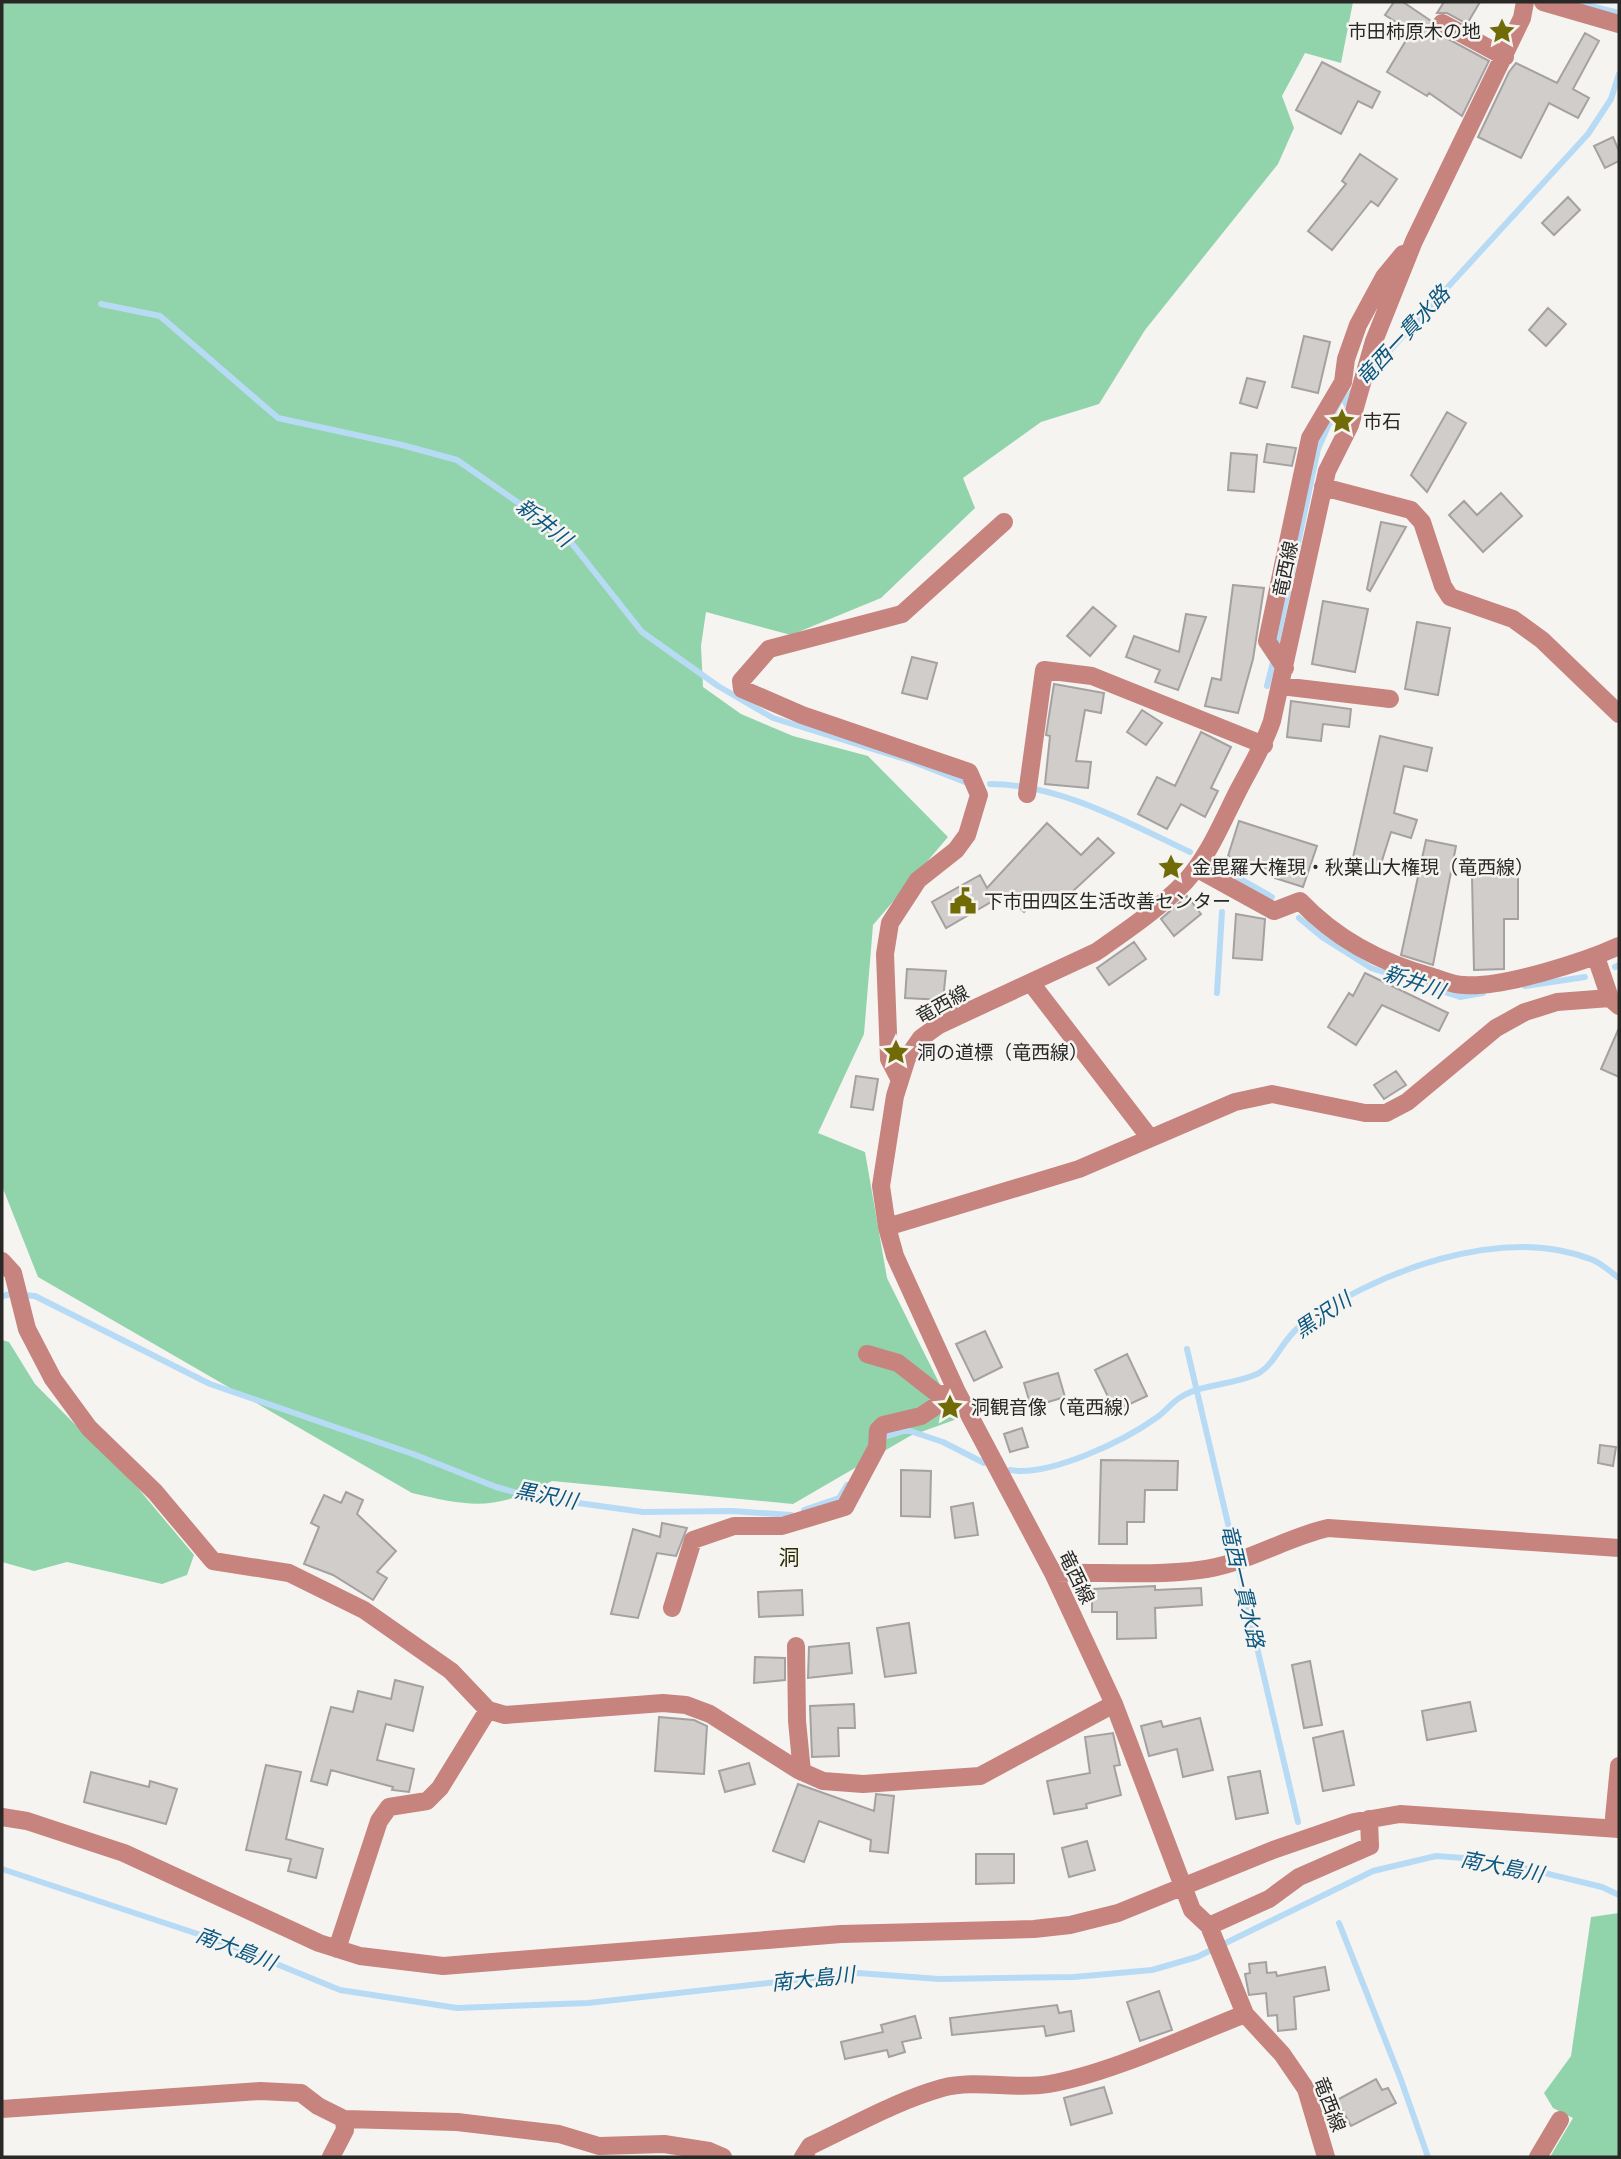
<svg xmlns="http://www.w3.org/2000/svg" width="1621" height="2159" font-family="'DejaVu Sans','Noto Sans JP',sans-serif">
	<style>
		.green { fill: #91d4ac }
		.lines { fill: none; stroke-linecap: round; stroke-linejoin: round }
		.stream { stroke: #b8dbf5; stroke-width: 6 }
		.building { fill: #d0cdcb; stroke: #a4a1a0; stroke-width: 2 }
		.minor { stroke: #c7837d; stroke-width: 18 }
		.labels { text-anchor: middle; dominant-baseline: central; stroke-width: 5; stroke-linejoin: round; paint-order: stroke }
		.poi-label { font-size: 19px; fill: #282827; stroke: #f6f4f1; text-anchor: start }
		.street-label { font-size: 19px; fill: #282827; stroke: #f6f4f1 }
		.water-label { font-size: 21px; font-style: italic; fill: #0a5780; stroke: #f6f4f1 }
		.neighbourhood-label { font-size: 21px; fill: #2e2c01; stroke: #f6f4f1 }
	</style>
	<rect width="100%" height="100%" fill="#f6f4f1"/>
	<!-- green -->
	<path class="green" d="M2,2H1353L1341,63L1305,53L1282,96L1294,128L1278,164L1145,330L1099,404L1041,422L963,478L975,508L881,598L791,635L706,612L701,646L703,687L741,714L793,736L868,756L948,837L873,925L864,1034L818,1133L865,1152L887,1278L957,1419L910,1436L793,1504L552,1481C496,1511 471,1507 412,1493L38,1277L2,1186Z
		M2,1340L9,1342L35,1384L137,1487L194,1555L187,1575L162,1584L67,1562L34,1571L2,1562Z
		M1619,1913V2157H1550L1573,2118L1553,2108L1544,2093L1571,2056L1591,1917Z"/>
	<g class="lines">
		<!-- stream -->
		<path class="stream" d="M1575,2L1619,13
			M101,304L160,316L278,418L402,445L457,460L566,536L642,632L718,686L773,718L911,761L965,782
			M1371,371L1588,134L1611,99L1619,74
			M1276,647L1318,449L1328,426L1354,389
			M1267,686L1274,658
			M990,784C1060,784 1128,823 1190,852
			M1214,864L1272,897
			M1299,918L1322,937L1371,968L1460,997L1483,993
			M1615,967L1619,965
			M1525,986L1585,977
			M1217,993L1222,912
			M2,1296L12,1294L35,1296L210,1384L413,1454L496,1487L528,1496L643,1512L732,1511L791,1515
			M1187,1349L1298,1822
			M881,1438L907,1430L943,1442L984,1463
			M1010,1470C1049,1477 1124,1441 1156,1418C1165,1412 1172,1402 1181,1397C1202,1384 1233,1385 1257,1374C1275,1365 1282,1340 1299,1327C1374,1272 1502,1223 1593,1260C1602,1264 1611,1272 1619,1278
			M804,1510L839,1498L847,1485
			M2,1869L225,1943L340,1990L457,2008L588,2003L858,1973L939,1979L1074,1977L1152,1970L1197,1957L1373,1871L1436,1856L1491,1860L1602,1887L1619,1895
			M1339,1923L1401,2080L1428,2157"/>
	</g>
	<!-- building -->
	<path class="building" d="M1394,2H1403L1431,21L1437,33L1489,61L1462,116L1429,93L1427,96L1387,72L1411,32L1385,15Z
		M1444,2H1480L1467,24L1447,13H1437Z
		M1585,33L1599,41L1573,89L1589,98L1578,118L1549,103L1521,158L1478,137L1509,72L1516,63L1557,83Z
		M1322,62L1380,92L1372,108L1358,101L1341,134L1296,110Z
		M1613,137L1619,151V161L1605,168L1594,146Z
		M1360,154L1397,179L1378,206L1371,201L1332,250L1308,231L1346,184L1342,181Z
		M1568,197L1580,210L1554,235L1542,223Z
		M1548,308L1566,324L1546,346L1529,330Z
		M1304,336L1330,342L1318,393L1292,387Z
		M1247,378L1265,382L1257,408L1240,403Z
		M1447,412L1466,423L1427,492L1411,475Z
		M1267,444L1296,448L1292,466L1264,462Z
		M1231,453L1257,455L1254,492L1228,490Z
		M1501,493L1522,516L1483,552L1449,515L1464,501L1477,515Z
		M1381,522L1406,527L1370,591L1367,589Z
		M1233,585L1264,588L1253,659L1238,713L1205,706L1212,678L1221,680Z
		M1323,601L1368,609L1355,672L1312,664Z
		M1093,607L1116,626L1090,656L1067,636Z
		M1186,614L1206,617L1178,690L1155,682L1160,670L1126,657L1134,636L1179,652Z
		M1417,622L1450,628L1438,695L1405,689Z
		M912,657L937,663L927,699L902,693Z
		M1054,684L1104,693L1101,713L1085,710L1076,761L1091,762L1088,788L1045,784L1050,736L1046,735Z
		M1291,701L1351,709L1349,727L1323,724L1321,741L1287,737Z
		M1142,710L1162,723L1146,745L1127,732Z
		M1201,732L1231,747L1211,788L1218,791L1205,817L1181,804L1167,829L1138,814L1157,777L1175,786Z
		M1380,736L1432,748L1427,771L1404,766L1394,813L1417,820L1411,838L1391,832L1379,870L1352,862Z
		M1239,821L1317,846L1303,887L1275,878L1277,872L1228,856Z
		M1047,823L1081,855L1098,838L1114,853L1057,906L1042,892L1024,912L1005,894L946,928L932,902L980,875L987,888Z
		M1426,840L1456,846L1433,965L1401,955Z
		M1472,876H1518V919H1504V969L1474,970Z
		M1187,896L1201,914L1174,936L1161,919Z
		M1236,914L1265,919L1262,960L1233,958Z
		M1134,942L1146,959L1109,985L1097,968Z
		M907,969L946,971L943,1000L905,998Z
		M1365,973L1448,1013L1439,1031L1382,1005L1356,1045L1328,1027L1349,993L1353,996Z
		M1619,1028V1077L1601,1069Z
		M1396,1071L1406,1085L1384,1099L1374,1085Z
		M856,1076L878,1079L873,1110L851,1107Z
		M985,1331L1002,1367L974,1381L956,1344Z
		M1127,1354L1147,1396L1115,1411L1095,1370Z
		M1058,1373L1065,1397L1031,1407L1024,1383Z
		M1022,1428L1028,1447L1010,1452L1004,1434Z
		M1600,1445L1616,1447L1613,1466L1598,1463Z
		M1101,1460L1178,1461L1177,1490H1145L1144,1522H1127V1544H1099Z
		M901,1470L931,1471L930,1517L901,1516Z
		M346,1492L363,1500L357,1514L396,1551L377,1572L387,1578L373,1600L333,1575L304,1564L319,1527L311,1523L324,1495L341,1503Z
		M973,1503L978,1535L955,1538L951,1507Z
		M662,1523L687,1528L676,1556L657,1553L638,1618L611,1614L633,1529L660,1537Z
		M1155,1586V1590L1201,1588L1202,1605L1155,1608L1156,1638L1117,1639V1612H1092V1589Z
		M802,1590L803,1615L759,1617L758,1592Z
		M909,1623L916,1673L885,1677L877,1628Z
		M849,1643L852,1673L808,1678L809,1647Z
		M755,1657L785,1658V1680L754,1683Z
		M1310,1661L1322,1725L1304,1728L1292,1665Z
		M395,1680L423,1687L413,1731L386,1724L377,1760L414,1769L409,1792L392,1790L393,1787L331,1770L327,1785L311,1781L331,1707L353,1712L358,1691L391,1699Z
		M1470,1702L1476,1731L1427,1740L1422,1711Z
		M854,1704L855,1728H838L839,1756L812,1757L810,1706Z
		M659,1717L694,1720L707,1726L704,1774L655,1771Z
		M1200,1718L1213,1770L1183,1777L1177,1749L1149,1756L1141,1726L1161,1721L1163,1727Z
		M1343,1731L1354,1785L1323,1791L1313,1738Z
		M1113,1733L1120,1765L1114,1766L1121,1795L1086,1804L1087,1808L1054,1814L1047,1781L1090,1773L1085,1737Z
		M749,1763L755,1784L725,1792L719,1771Z
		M266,1765L301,1772L286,1839L323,1849L316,1878L288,1871L291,1859L246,1850Z
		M1260,1771L1268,1813L1236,1819L1228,1777Z
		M91,1772L149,1787L150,1781L177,1789L166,1824L84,1802Z
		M798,1784L874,1811L876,1794L894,1796L888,1853L870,1851L871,1840L819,1821L804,1862L773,1851Z
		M1087,1841L1095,1870L1069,1877L1062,1848Z
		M976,1854H1014V1883L976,1884Z
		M1266,1962L1267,1973L1276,1972L1277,1976L1325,1967L1329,1990L1294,1997L1296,2029L1278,2031L1277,2015L1268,2016L1266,1993L1249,1995L1245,1974L1250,1973L1249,1964Z
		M1159,1991L1172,2030L1140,2041L1127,2002Z
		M1057,2005L1059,2013L1071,2011L1074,2031L1046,2036L1044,2026L952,2035L950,2018Z
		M915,2016L921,2038L902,2042L905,2052L889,2057L887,2050L845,2059L841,2042L883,2032L881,2025Z
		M1376,2079L1382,2090L1388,2088L1396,2103L1351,2126L1337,2100Z
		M1104,2087L1112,2113L1071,2125L1064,2098Z"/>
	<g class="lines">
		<!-- minor -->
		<path class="minor" d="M1543,2L1619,24
			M1442,23L1505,57
			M1323,487L1411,510L1422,522L1443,586L1450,597L1513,619L1542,640L1619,714
			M1285,668L1267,641L1310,438L1343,382L1346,359L1358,325L1384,277L1403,254
			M1281,686L1390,699
			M1027,794L1044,670L1092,676L1264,745
			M1196,868L1274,911L1300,901C1337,940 1381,963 1433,977C1443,980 1454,985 1464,985C1502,988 1584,962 1619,946
			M1596,957L1610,998L1619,1006
			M1031,983L1150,1138
			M900,1080L889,1059L885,954L890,923L918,880L956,850L967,835L979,795L969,772L802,715L742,689L741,681L769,649L902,614L1004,522
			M887,1227L1079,1169L1235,1102L1272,1094L1365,1113H1386L1407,1102L1496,1028L1525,1012L1557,1002L1610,998
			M2,1261L13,1273L27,1329L53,1379L89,1428L155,1492L213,1561L289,1573L364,1610L451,1671L488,1710L505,1715L663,1703L686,1705L710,1714L798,1770L823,1781L863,1784L980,1776L1114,1704
			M867,1354L898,1363L939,1395L951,1393
			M1053,1573C1100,1572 1153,1576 1199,1570C1244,1565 1284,1538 1328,1528L1619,1548
			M672,1608L693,1540L734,1526H782L845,1507L877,1447L878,1430L883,1425L921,1416L939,1404V1395
			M796,1646L797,1721L802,1772
			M2,1817L27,1821L124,1853L319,1943L360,1956L443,1966L841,1934L1034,1929L1070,1925L1118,1913L1273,1850L1354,1822L1400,1814L1619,1829
			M1613,1828L1619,1766
			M1209,1926L1269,1899L1299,1877L1370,1846L1369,1819
			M337,1949L379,1821L389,1807L427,1801L440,1788L488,1710
			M2,2109L260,2091L301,2093L318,2106L344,2119L457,2122L559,2134L599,2146L664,2144L709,2151L723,2157
			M331,2157L345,2130L344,2119
			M803,2157L810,2146C853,2126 896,2101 942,2088C977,2079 1014,2090 1049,2084C1111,2073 1186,2037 1245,2014
			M1326,2157L1306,2089L1282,2054L1245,2014L1209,1926L1192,1910L1114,1704L1053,1573L957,1392L895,1256L887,1227L881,1186L895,1096L907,1058L921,1038L939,1025L1096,952C1126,931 1160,908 1185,882C1209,856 1223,820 1239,789C1251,766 1264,745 1272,721L1327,471L1350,425L1374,341L1414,241L1522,18L1525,2
			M1538,2157L1560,2120"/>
	</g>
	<!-- icons -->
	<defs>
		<g id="sight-bare" transform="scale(2.1)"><path d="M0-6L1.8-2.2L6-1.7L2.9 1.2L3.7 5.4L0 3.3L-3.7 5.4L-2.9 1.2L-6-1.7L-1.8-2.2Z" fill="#706b07" stroke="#f6f4f1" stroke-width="2.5" paint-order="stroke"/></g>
		<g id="civic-bare" transform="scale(2.1)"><path d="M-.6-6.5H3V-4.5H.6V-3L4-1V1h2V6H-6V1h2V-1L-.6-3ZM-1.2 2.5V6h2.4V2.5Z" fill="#706b07" stroke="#f6f4f1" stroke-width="2.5" paint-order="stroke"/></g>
	</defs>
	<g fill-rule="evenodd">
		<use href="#sight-bare" x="1502" y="31"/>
		<use href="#sight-bare" x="1342" y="421"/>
		<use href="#sight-bare" x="1171" y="867"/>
		<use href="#civic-bare" x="963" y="901"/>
		<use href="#sight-bare" x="896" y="1052"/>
		<use href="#sight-bare" x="950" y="1407"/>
	</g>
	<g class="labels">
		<!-- poi labels -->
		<g class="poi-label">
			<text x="1481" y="31" text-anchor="end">市田柿原木の地</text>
			<text x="1363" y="421">市石</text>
			<text x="1192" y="867">金毘羅大権現・秋葉山大権現（竜西線）</text>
			<text x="984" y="901">下市田四区生活改善センター</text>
			<text x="917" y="1052">洞の道標（竜西線）</text>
			<text x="971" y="1407">洞観音像（竜西線）</text>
		</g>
		<!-- street labels -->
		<g class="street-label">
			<text transform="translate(1285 569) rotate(-78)">竜西線</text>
			<text transform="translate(942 1004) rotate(-29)">竜西線</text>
			<text transform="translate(1077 1577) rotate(64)">竜西線</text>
			<text transform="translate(1330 2104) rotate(69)">竜西線</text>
		</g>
		<!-- water labels -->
		<g class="water-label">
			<text transform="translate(1403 336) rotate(-47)">竜西一貫水路</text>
			<text transform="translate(544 523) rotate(38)">新井川</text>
			<text transform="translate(1414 982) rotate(18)">新井川</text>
			<text transform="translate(1323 1315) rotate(-34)">黒沢川</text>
			<text transform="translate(546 1496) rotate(11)">黒沢川</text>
			<text transform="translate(1242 1586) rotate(77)">竜西一貫水路</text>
			<text transform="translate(1502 1867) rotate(11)">南大島川</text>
			<text transform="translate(236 1949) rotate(21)">南大島川</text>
			<text transform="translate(813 1979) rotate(-6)">南大島川</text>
		</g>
		<!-- neighbourhood labels -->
		<g class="neighbourhood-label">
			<text x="789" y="1558">洞</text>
		</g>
	</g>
	<!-- border -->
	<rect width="1621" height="2159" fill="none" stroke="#282827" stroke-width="7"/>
</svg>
